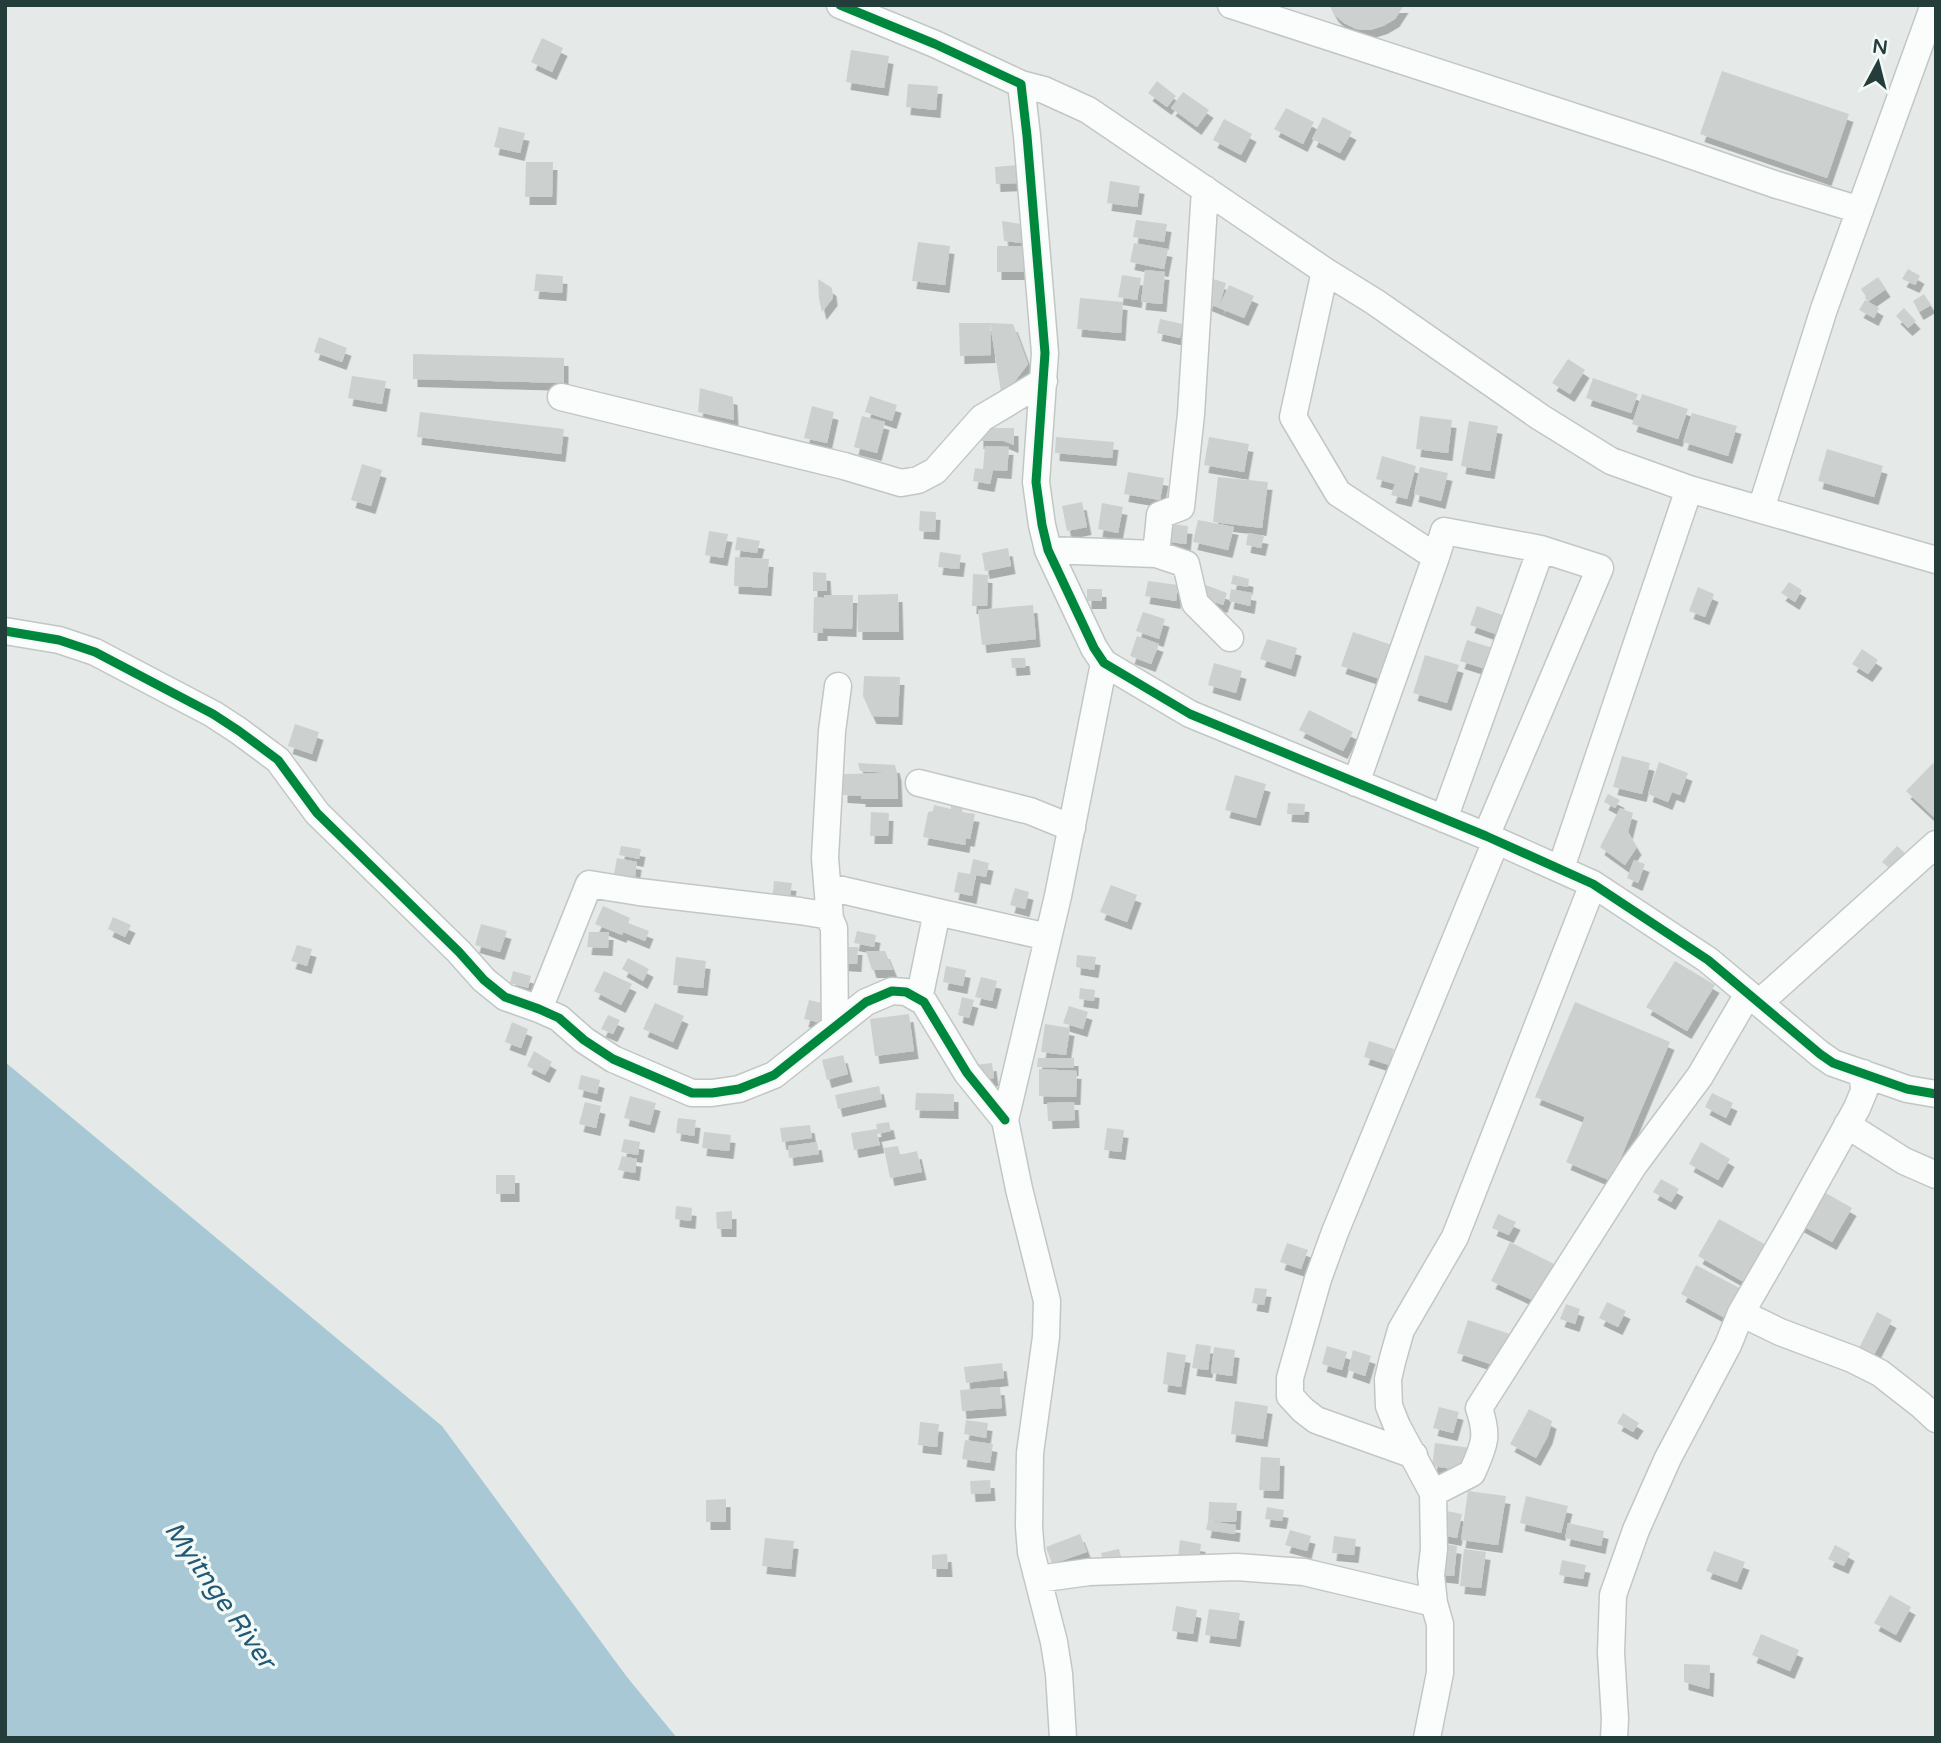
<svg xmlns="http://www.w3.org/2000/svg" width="1941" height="1743" font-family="'Varela Round',sans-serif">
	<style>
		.water { fill: #a8c8d6 }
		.building { fill: #ccd1d0; filter: url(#shadow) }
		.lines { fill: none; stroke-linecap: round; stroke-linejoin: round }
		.minor-casing { stroke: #c2c7c5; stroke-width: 29 }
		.minor { stroke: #fbfcfc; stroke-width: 26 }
		.cycleway-casing { stroke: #f3f9f7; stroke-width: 13 }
		.cycleway { stroke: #00873e; stroke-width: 9 }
		.labels { text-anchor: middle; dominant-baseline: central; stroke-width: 7; stroke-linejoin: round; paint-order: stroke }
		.water-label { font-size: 26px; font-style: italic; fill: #215875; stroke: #f3f9f7 }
	</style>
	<defs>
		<filter id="shadow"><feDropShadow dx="4.5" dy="8" stdDeviation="0" flood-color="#0004"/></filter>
	</defs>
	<rect width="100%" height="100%" fill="#e5eae8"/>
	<!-- water -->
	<path class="water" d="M5,1062L442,1426L627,1677L677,1738H5Z"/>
	<!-- building -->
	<path class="building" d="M1329,5H1404L1395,19L1383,26L1370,30L1356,29L1344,23L1334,14Z
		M542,38L563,48L552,72L531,62Z
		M851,50L889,56L884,88L846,82Z
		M1722,71L1849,114L1827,178L1700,134Z
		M1157,81L1176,96L1167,107L1148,93Z
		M908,84L938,86L936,110L906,107Z
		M1183,92L1209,110L1197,127L1171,108Z
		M1286,108L1314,122L1303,144L1274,129Z
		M1323,117L1352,132L1340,153L1312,139Z
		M1224,119L1252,134L1241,155L1213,140Z
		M499,127L525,133L520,153L494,147Z
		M526,162H553L552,197H525Z
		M1017,165L1019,183L996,184L995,167Z
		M1110,181L1140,186L1137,207L1107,203Z
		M1136,220L1167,224L1164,242L1133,237Z
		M1002,221L1021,224L1022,243L1004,241Z
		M918,242L950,246L945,285L912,281Z
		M1134,243L1168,249L1164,269L1130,262Z
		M997,246H1031V272H997Z
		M1908,269L1920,276L1915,285L1902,279Z
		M1145,270L1165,272L1162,304L1141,302Z
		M536,274L563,276L562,293L534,291Z
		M1122,275L1141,278L1137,300L1118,297Z
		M1878,277L1886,289L1869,301L1861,289Z
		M818,279L832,288L833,298L822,312L819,299Z
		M1213,279L1226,283L1219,307L1229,285L1254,296L1244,318L1207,303Z
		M1924,294L1931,305L1919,312L1913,301Z
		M1080,298L1123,302L1121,333L1077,329Z
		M1865,300L1879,308L1874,318L1859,310Z
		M1904,308L1916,321L1908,328L1896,316Z
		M1160,319L1183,324L1180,338L1157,333Z
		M959,323H990L991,355L960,356Z
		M990,323L1013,324L1028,364L1002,398Z
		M319,337L347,348L342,362L314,352Z
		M413,354L564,358V383L413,379Z
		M1568,359L1585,370L1570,394L1552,383Z
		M352,376L386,381L382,404L348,398Z
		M1593,378L1638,394L1631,413L1586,398Z
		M700,388L733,397L734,420L698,412Z
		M1642,394L1688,409L1678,439L1632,424Z
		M870,396L897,405L892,421L865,412Z
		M812,406L834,412L827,443L804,438Z
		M420,412L564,429L561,454L417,437Z
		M1692,413L1737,426L1728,456L1683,442Z
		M862,416L885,422L877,453L854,447Z
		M1420,416L1452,420L1448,453L1416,449Z
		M1469,421L1498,426L1490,471L1461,466Z
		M979,428H1014V445L1004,441H979Z
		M1056,437L1114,442L1112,458L1055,453Z
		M1209,437L1249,444L1244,472L1204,465Z
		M985,446L1009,447L1007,471L993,470L990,484L973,481L975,468L983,469Z
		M1827,449L1883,466L1874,497L1818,481Z
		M1382,456L1416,466L1407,499L1391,495L1395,484L1376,479Z
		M362,464L382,470L371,506L351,500Z
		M1420,467L1448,473L1441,501L1414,494Z
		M1128,472L1164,478L1160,500L1124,494Z
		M1218,477L1268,482L1262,528L1213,522Z
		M1082,502L1087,527L1067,531L1062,506Z
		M1102,503L1123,507L1118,533L1098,529Z
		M920,511L936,512L935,532L919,531Z
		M1198,520L1234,527L1228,550L1193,542Z
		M1164,523L1188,526L1186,544L1161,541Z
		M709,531L728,534L723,558L705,555Z
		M1248,533L1264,536L1261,548L1246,545Z
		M737,537L760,541L757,553L735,550Z
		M1008,548L1011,566L985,571L982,553Z
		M940,552L961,555L959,569L938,567Z
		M735,557L769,559L767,588L734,586Z
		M813,572L826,573L827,591H813Z
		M973,574L988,575L987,606H972Z
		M1233,575L1249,579L1248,587L1231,584Z
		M1148,581L1178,585L1176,601L1145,596Z
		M1789,582L1802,590L1795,602L1781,593Z
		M1203,584L1227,593L1223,605L1199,597Z
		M1698,587L1714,594L1705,617L1689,611Z
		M1087,589H1102V601H1087Z
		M1231,589L1252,593L1250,606L1229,601Z
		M898,594L899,632H858V595Z
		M824,595H853L852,629L823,628V633H813L814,597L824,598Z
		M1033,605L1036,639L982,645L978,610Z
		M1477,606L1508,617L1501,636L1470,625Z
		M1143,612L1165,619L1159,639L1136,631Z
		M1353,632L1398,647L1386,681L1341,666Z
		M1137,636L1159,644L1151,664L1130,656Z
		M1267,639L1297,648L1291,669L1260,659Z
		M1467,640L1496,649L1489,670L1460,661Z
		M1862,649L1878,660L1868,674L1852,664Z
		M1425,655L1459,665L1447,703L1413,693Z
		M1011,658H1025L1026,667L1012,668Z
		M1214,663L1242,671L1236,693L1208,685Z
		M864,676L900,677L898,717L872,716L863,696Z
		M1309,710L1353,732L1343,751L1299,730Z
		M295,724L319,732L312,754L288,746Z
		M1622,756L1650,763L1642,794L1613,787Z
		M1659,762L1688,773L1680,795L1672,792L1668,802L1648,794Z
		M858,763L895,765L897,773L898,799H861V796L843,795V774L891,773L860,771Z
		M1933,763L1936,766V819L1906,791Z
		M1235,775L1266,784L1256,818L1225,810Z
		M1608,794L1620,800L1615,808L1604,802Z
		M1288,803L1305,804L1304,815L1287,814Z
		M934,805L951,809V805L963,807L962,812L975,814L970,839L966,838L965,845L923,837L928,812L933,811Z
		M1620,808L1633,813L1628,832L1637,847L1625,865L1600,847Z
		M871,812L889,813L888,836H870Z
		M621,846L641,849L639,859L619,855Z
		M1897,846L1913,860L1899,877L1882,862Z
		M617,858L637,862L635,877L614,874Z
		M973,859L989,863L986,877L976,875L972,896L954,892L958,872L970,874Z
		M1634,860L1645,864L1638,883L1627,878Z
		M774,881L792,883L789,904L772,902Z
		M1111,885L1137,895L1127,922L1100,912Z
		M1015,888L1029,892L1025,909L1010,905Z
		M603,906L630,918L628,923L649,931L645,941L623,932L622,935L595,924Z
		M113,917L131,925L125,937L108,929Z
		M481,924L507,931L500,952L475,945Z
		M857,931L876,935L874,947L854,943Z
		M589,932H609L608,948L587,947Z
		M297,945L312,949L307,966L291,961Z
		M841,947H858L857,964L840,963Z
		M866,951H885L893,970H872Z
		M1077,955L1096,957L1094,970L1076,967Z
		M676,957L706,961L703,988L673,985Z
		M628,958L649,969L643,981L622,969Z
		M1675,961L1715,985L1687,1031L1646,1007Z
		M946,966L966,970L963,986L943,982Z
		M513,971L531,976L528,988L510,983Z
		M604,971L632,984L621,1005L594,991Z
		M981,977L997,981L992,1001L975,997Z
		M1080,988L1095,990L1094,1001L1079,999Z
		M962,997L974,1000L969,1018L958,1015Z
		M809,1000L830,1005L826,1024L804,1019Z
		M1575,1002L1670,1042L1611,1181L1566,1162L1585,1117L1535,1097Z
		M655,1003L684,1016L673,1042L643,1029Z
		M1069,1006L1088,1012L1083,1029L1063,1023Z
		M909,1014L914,1051L875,1056L870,1019Z
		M608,1015L620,1020L613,1034L601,1029Z
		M512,1022L528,1029L521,1048L505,1042Z
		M1045,1024L1070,1028L1066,1055L1041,1052Z
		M1369,1041L1394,1049L1389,1065L1364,1057Z
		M534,1051L552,1062L545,1075L527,1066Z
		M843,1055L848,1074L827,1080L822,1060Z
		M1038,1058H1074V1068L1037,1067Z
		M992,1063L994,1078L976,1080L974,1065Z
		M1039,1069L1077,1071L1076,1097L1039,1096Z
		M581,1075L600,1080L597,1094L578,1089Z
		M879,1086L882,1099L838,1109L835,1095Z
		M916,1093L954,1094V1111L915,1110Z
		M1712,1093L1733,1103L1726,1118L1705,1107Z
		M630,1096L656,1103L650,1125L624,1118Z
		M585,1102L601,1106L596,1128L579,1124Z
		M1074,1102L1075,1120L1048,1121L1047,1103Z
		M678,1118L696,1120L694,1136L676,1133Z
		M889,1122L891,1131L877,1134L880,1145L854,1150L851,1133L877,1129L876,1124Z
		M810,1125L812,1138L782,1142L780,1128Z
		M1107,1128L1124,1130L1121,1152L1104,1150Z
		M704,1132L731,1135L729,1151L702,1148Z
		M624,1139L640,1142L638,1155L621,1152Z
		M817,1142L819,1154L789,1158L788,1146Z
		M1701,1142L1730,1159L1718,1180L1689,1164Z
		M898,1146L900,1155L917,1151L922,1172L890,1178L884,1148Z
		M622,1156L637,1159L635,1173L618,1170Z
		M496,1175H515V1194H496Z
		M1661,1179L1679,1189L1671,1202L1653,1192Z
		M1817,1188L1852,1208L1832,1242L1797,1223Z
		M676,1206L692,1208L691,1221L675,1219Z
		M732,1211V1229H717L716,1212Z
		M1498,1214L1516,1222L1509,1235L1492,1228Z
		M1719,1219L1770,1247L1749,1285L1698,1256Z
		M1510,1242L1558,1266L1539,1303L1491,1281Z
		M1287,1243L1308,1250L1301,1269L1280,1262Z
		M1696,1265L1743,1290L1727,1319L1681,1294Z
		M1255,1288L1267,1289L1264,1305L1252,1303Z
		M1607,1302L1626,1311L1618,1327L1599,1318Z
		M1566,1304L1580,1309L1575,1324L1560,1319Z
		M1877,1312L1892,1320L1873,1357L1858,1350Z
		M1468,1320L1510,1334L1499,1367L1457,1353Z
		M1196,1344L1211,1346L1208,1370L1192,1368Z
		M1327,1346L1347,1352L1342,1370L1322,1364Z
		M1214,1347L1235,1350L1232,1376L1211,1373Z
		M1353,1350L1371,1356L1365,1376L1348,1370Z
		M1167,1352L1186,1355L1181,1387L1163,1384Z
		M1002,1363L1004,1378L966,1383L964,1367Z
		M1000,1387L1002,1408L962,1411L960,1390Z
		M1235,1401L1268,1406L1263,1439L1231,1434Z
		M1439,1407L1459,1412L1453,1433L1433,1428Z
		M1529,1409L1552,1421L1548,1436L1536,1458L1510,1444Z
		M1623,1413L1639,1423L1633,1432L1617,1423Z
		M966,1420L988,1423L986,1438L964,1434Z
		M920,1422L939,1424L937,1447L918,1445Z
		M965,1440L993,1444L990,1463L962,1459Z
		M1435,1443L1471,1448L1467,1471L1432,1466Z
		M1261,1457L1280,1458L1279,1491L1259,1490Z
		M990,1480L991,1493L971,1494L970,1481Z
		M1468,1491L1506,1496L1498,1545L1461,1540Z
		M1526,1496L1568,1506L1561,1533L1520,1523Z
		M726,1499V1522H706V1500Z
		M1209,1502L1237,1503L1236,1522L1208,1521Z
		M1267,1507L1284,1510L1282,1521L1265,1519Z
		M1441,1510L1462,1514L1457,1538L1436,1534Z
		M1208,1521L1236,1525L1235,1534L1206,1530Z
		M1568,1523L1604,1531L1601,1546L1565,1538Z
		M1290,1530L1311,1536L1307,1551L1285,1545Z
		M1080,1534L1087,1552L1052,1564L1046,1547Z
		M1334,1536L1356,1539L1354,1555L1332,1553Z
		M765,1538L794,1541L791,1569L762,1566Z
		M1180,1540L1201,1544L1199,1561L1178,1558Z
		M1439,1543L1457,1546L1454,1576L1435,1574Z
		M1835,1545L1850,1553L1844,1566L1828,1559Z
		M1119,1549L1122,1560L1104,1565L1101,1553Z
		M1464,1549L1486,1552L1481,1588L1460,1586Z
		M1714,1551L1745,1562L1737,1582L1706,1571Z
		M947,1554L948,1569H932V1555Z
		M1562,1560L1586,1565L1583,1579L1559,1575Z
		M1890,1595L1911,1607L1896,1635L1874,1623Z
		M1176,1606L1197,1610L1193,1634L1172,1631Z
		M1209,1609L1240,1613L1236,1639L1205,1635Z
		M1761,1634L1799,1650L1790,1671L1752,1655Z
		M1684,1664L1710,1665L1709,1689L1684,1682Z"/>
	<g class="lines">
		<!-- minor casing -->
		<g class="minor-casing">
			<path id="minor" d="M840,5L935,44L1021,84L1027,136L1045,353L1036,482L1042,525L1048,550L1094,648L1104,663L1190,714L1486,836L1593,884L1708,960L1820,1054L1833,1063L1907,1089L1936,1094
				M1231,5L1658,144L1774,184L1860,210
				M1021,84L1044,90L1088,110L1325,271L1375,302L1540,417L1611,461L1689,489L1936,560
				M1325,271L1293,417L1338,493L1436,557L1356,783
				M561,397L844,466L901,483L918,480L935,471L982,418L1044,381
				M1761,509L1824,309L1934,5
				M1048,550L1156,554L1186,564L1195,603L1230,638
				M1156,554L1160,515L1181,507L1191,414L1205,189
				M1436,557L1444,531L1541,549L1600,568L1486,836
				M5,631L59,640L95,652L213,714L239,731L278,760L317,813L459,952L484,980L505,997L539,1009L559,1018L584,1040L613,1059L692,1093H712L739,1089L774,1075L866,1002L892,991L906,992L924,1002L967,1073L1005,1120
				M919,783L1030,811L1072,828
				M1444,819L1541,549
				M1561,868L1689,489
				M829,887L937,912L919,999
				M937,912L1048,937
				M1759,1003L1936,844
				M539,1009L589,884L639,892L800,911L824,915L830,919
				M835,1026L834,928L830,919L825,858L832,731L838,686
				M1847,1125L1904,1161L1936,1175
				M1741,1313L1780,1332L1852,1359L1880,1373L1921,1405L1936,1419
				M1414,1455L1316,1420L1303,1410L1290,1396V1378L1318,1279L1335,1232L1496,841
				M1433,1493L1397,1426L1389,1406L1388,1379L1393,1358L1401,1330L1455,1237L1593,884
				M1038,1579L1089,1572L1237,1567L1304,1572L1434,1603
				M1063,1738L1059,1674L1054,1642L1031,1552L1029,1527L1030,1453L1046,1337L1047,1301L1019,1189L1005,1120L1058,896L1104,663
				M1427,1738L1440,1673V1624L1434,1603L1431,1575L1434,1549L1433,1493L1472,1473C1484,1445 1489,1438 1479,1408L1634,1165L1700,1076L1748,994
				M1614,1738L1615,1719L1611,1653L1613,1595L1636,1530L1668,1458L1728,1345L1741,1313L1793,1223L1857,1108L1864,1091L1863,1073"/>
		</g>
		<!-- minor -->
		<use href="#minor" class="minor"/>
		<!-- cycleway casing -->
		<g class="cycleway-casing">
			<path id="cycleway" d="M840,5L935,44L1021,84L1027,136L1045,353L1036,482L1042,525L1048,550L1094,648L1104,663L1190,714L1486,836L1593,884L1708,960L1820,1054L1833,1063L1907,1089L1936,1094
				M5,631L59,640L95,652L213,714L239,731L278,760L317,813L459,952L484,980L505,997L539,1009L559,1018L584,1040L613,1059L692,1093H712L739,1089L774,1075L866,1002L892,991L906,992L924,1002L967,1073L1005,1120"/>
		</g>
		<!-- cycleway -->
		<use href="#cycleway" class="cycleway"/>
	</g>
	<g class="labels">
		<!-- water labels -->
		<g class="water-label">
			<text transform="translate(220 1595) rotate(55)">Myitnge River</text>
		</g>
	</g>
	<!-- border -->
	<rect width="1941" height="1743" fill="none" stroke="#243c3a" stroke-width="14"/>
	<!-- north arrow -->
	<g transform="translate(1878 63) rotate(7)" stroke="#f3f9f7" stroke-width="5" paint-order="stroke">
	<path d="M0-5L12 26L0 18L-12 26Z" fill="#243c3a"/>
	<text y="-10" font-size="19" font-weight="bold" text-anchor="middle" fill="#243c3a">N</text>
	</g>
</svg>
